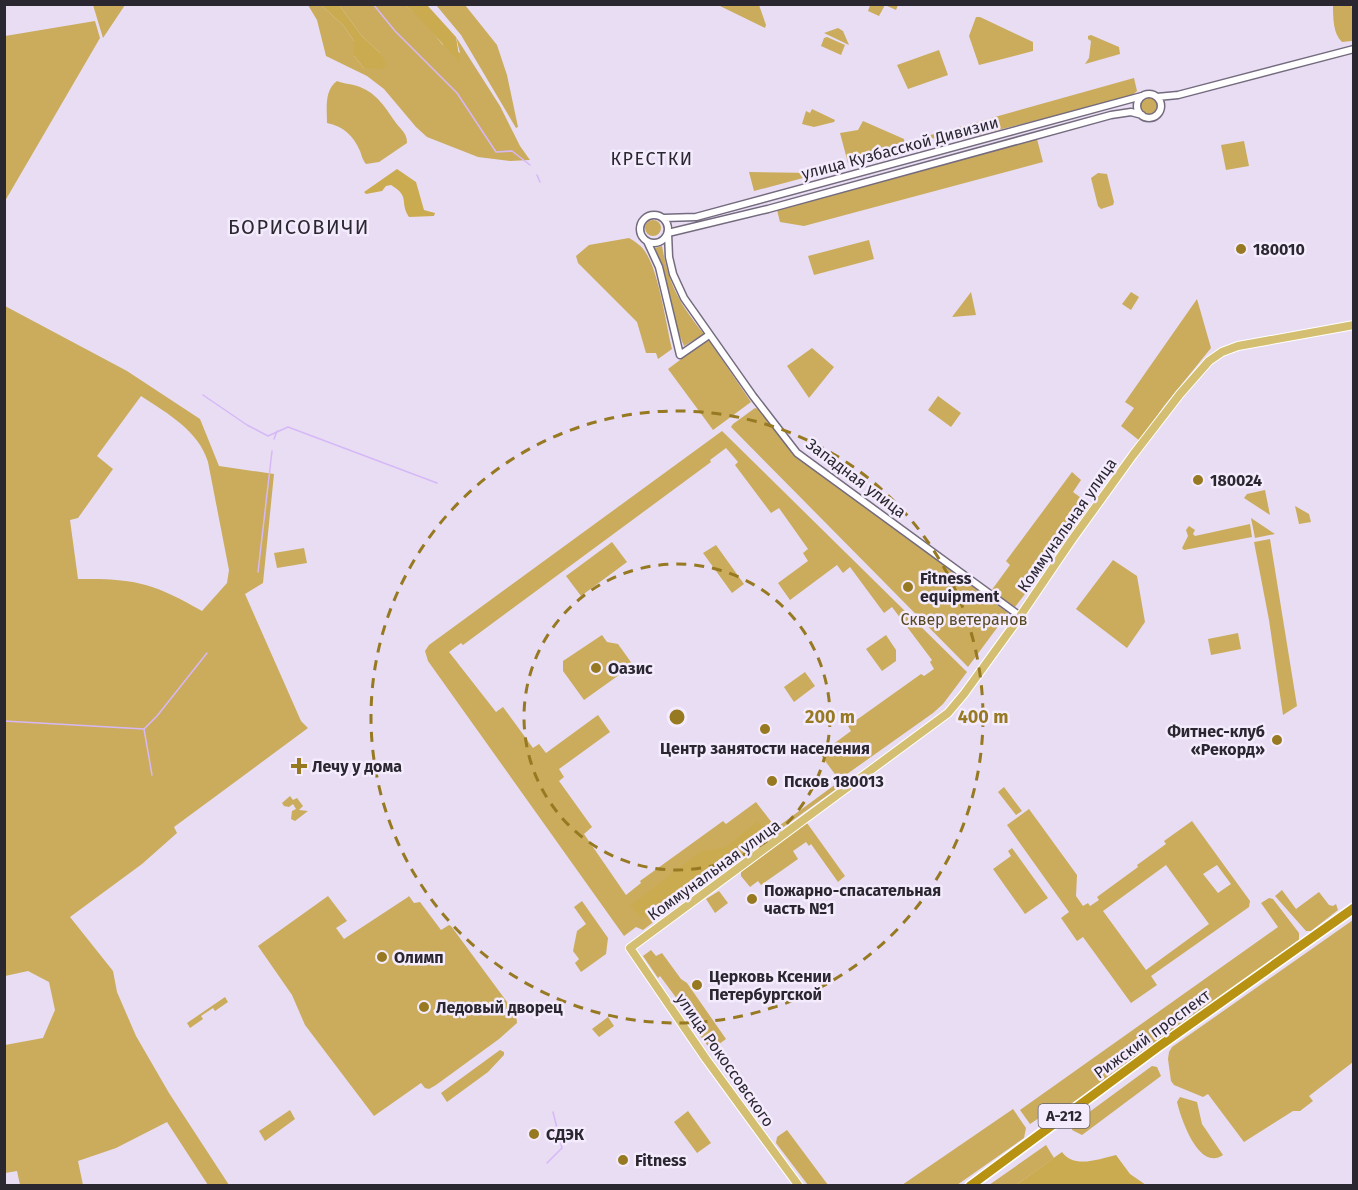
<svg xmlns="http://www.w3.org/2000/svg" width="1358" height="1190" font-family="'Fira Sans',sans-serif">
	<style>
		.green { fill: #caac5c; fill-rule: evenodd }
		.forest { fill: #cbab50 }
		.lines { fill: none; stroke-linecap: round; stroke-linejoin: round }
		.stream { stroke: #d7b8f7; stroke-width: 1.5 }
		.minor-casing { stroke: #746b7e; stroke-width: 9 }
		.major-casing { stroke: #fff; stroke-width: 10 }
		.highway-casing { stroke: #fff; stroke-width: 12 }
		.minor { stroke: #fff; stroke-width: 6 }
		.major { stroke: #d4be71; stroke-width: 8 }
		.highway { stroke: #b89313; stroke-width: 9 }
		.ring { fill: none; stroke: #967921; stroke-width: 3; stroke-dasharray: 10 8 }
		.poi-dot { fill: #967921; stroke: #f4ebfd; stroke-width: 2 }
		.labels { text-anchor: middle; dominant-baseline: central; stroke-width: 5; stroke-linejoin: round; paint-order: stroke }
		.shield { fill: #f4ebfd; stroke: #67626e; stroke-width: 1.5 }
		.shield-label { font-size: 15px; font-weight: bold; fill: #2b2730 }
		.street-label { font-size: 16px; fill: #2b2730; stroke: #f4ebfd }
		.poi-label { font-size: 16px; font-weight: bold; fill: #2b2730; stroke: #f4ebfd; text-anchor: start }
		.park-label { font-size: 16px; fill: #574922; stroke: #f4ebfd }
		.neighbourhood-label { font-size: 18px; letter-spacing: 1.5px; fill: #2b2730; stroke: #f4ebfd }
		.quarter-label { font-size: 20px; letter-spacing: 1.5px; fill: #2b2730; stroke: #f4ebfd }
		.centre { fill: #967921; stroke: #f4ebfd; stroke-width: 3 }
		.ring-label { font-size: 18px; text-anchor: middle; font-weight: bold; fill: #967921; stroke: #f4ebfd; stroke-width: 5; stroke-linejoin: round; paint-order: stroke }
	</style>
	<rect width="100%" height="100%" fill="#e8ddf3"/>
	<!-- green -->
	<path class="green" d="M1333,4L1351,5L1354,15L1352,41L1342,42C1333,34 1333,17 1333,4Z
		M93,5H125L103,38Z
		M308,5H321L343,25L354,41V56L364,68L380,53L362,36L339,5H405L424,21L442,44L460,53L456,37L500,106L520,146L530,160L510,161L478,157L427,137L416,127L384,89L367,76L326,56L317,20Z
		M436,5H465L497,45L507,75L518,127L516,128L461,35Z
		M721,5H759L766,25L765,28L720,6Z
		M870,5L871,4L898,5L896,10L885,5L879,16L868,11Z
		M976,17H980L1033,42V51L979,65L969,36Z
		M95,21L100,38L5,201V36Z
		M838,28L843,31L849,45L824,33Z
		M1091,35L1119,47L1120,54L1085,64L1089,58L1091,41L1088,39V36Z
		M827,37L845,45L841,55L821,46L824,38Z
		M939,50L948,75L908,89L897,65Z
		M1134,78L1137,91L1130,97L946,143L927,136Z
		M337,81C344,84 353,84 360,87C378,94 386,109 396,123C402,131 407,133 407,143L379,162L366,164C362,159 362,156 360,151C353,135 343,126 327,123C327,109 324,90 337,81Z
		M1140 106a9 9 0 1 1 18 0a9 9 0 1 1-18 0Z
		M812,109L835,120L834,122L814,127L802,124L806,111L810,113Z
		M863,121L904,139L905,146L848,163L840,133L858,130Z
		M1037,139L1043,162L804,226L780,222L776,206Z
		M1244,141L1249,166L1226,170L1221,145Z
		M749,172L815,173L818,174L754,191Z
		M1098,173L1107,174L1114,202L1113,205L1101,209L1098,206L1091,178Z
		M645 228a8 8 0 1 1 16 0a8 8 0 1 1-16 0Z
		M629,238C636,242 642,246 646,253C659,273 666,324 672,349L658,359L656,353H646L637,322L578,263L576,256L589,245Z
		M869,240L874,259L814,275L808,256Z
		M662,246C669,285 679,303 704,334L684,346C670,315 668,280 655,248Z
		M971,292L976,315L952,317Z
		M1131,292L1139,297L1131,310L1122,304Z
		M1197,299L1211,348L1164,406L1140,441L1121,426L1134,408L1125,402Z
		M5,306L127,371L200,419L219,466L274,474L263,583L245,594L301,721L308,728L174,827L177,833L142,864L70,917L113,971L117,992L136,1036L169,1093L229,1185H208L167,1122L116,1148L78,1161L83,1185H20L17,1171L5,1173V1045L43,1038L55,1010L49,982L28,971L5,976ZM141,396C167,413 199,431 208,462L229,570L227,583L202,611C154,583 133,578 78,579L70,520L78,518L113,469L97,456Z
		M708,339L751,402L713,430L668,369Z
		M812,348L834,367L809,398L787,366Z
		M938,396L961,413L951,427L928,410Z
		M755,408L762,410L797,457L1008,613L968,667L731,427L733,424Z
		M722,431L967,672L943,704L933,713L847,774L850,779L717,875L713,870L674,899L677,904L643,930L636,927L624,936L428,661L425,651L429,645ZM726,448L738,462L735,465L771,513L779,508L808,549L803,553L808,561L778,583L790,600L837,565L843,573L850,567L884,613L892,607L932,660L930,662L934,669L924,676L921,674L848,726L851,731L820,754L840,781L776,828L756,802L726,824L723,821L640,881L641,883L626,895L584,834L592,827L559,781L564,777L559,769L610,732L598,715L546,753L539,744L533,748L503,707L496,712L449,652L461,643L463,645L711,462L710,460Z
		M1072,472L1081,480L1073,492L1092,506L1015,607L991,591L1010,565L1006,561Z
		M1265,490L1270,515L1244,498L1247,494Z
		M1295,506L1309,514L1311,522L1299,524Z
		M1251,518L1275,534L1255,538Z
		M1250,524L1252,537L1184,550L1182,548L1188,536L1186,530L1189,526L1195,530L1193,534L1195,536Z
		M1270,539L1297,706L1283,715L1269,620L1254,542Z
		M612,542L627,562L581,596L566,576Z
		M716,545L744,584L732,593L703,553Z
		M304,548L307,563L277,568L274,553Z
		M1113,560L1137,576L1145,622L1127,648L1076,609Z
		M1238,633L1241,649L1211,655L1208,639Z
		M602,635L607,642L618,644L633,665L584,700L563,671V661Z
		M886,635L896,650V661L882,671L866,649Z
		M805,672L815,686L794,702L784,687Z
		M1004,787L1022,811L1016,815L998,792Z
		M290,796L293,800L297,798L303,806L299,810L308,811L295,821L291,819L292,811L296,809L293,804L289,807L284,806L282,803Z
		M1029,809L1077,875L1076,896L1083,906L1088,903L1090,906L1099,900L1097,897L1138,867L1137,865L1166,844L1164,841L1192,821L1250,901L1249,907L1151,976L1157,985L1131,1003L1083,937L1077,941L1061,918L1069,912L1007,825ZM1166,865L1209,924L1146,970L1103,911ZM1217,865L1231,884L1218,893L1203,874Z
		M807,823L845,876L838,882L811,844L809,846L806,842L793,851L798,859L761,885L758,881L750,887L741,876V870Z
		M1012,848L1048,898L1025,914L993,869L1011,856L1008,851Z
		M1282,890L1296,909L1319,892L1329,905L1333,906L1336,904L1338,910L1311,931H1306L1275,896Z
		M719,891L728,903L715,913L706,899Z
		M328,896L347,921L336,928L344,939L408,897L409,896L414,903L420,902L441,930L449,925L451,926L516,1014L517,1023L499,1039L436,1085L429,1089L425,1088L421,1083L374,1116L305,1025L292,995L258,946Z
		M1269,898L1273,899L1299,933V940L1066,1108L1060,1104L1030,1124L1020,1110L1278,927L1261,903Z
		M582,901L608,938L606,954L581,972L575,963L579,959L573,951L577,931L586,924L574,907Z
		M1353,920V1062L1309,1096L1313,1101L1300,1111H1293L1244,1142L1208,1094L1203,1097L1174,1085L1171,1081L1168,1059L1169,1052L1172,1047Z
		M651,950L656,956L662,953L681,979L687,983L726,1039L711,1050L689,1022L692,1019L660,976L658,978L643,956Z
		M225,997L228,1002L215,1011L213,1008L201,1016L203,1019L190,1028L187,1023Z
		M608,1017L614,1026L599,1037L592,1029Z
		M500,1050L504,1052V1055L488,1072L447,1102L441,1093Z
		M1152,1066L1157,1067L1161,1076L1082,1135L1072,1130L1073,1124Z
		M1180,1097L1197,1102L1202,1124L1223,1155C1199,1172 1181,1119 1177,1102Z
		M1013,1109L1026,1128L1024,1138L957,1185H902Z
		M290,1110L295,1119L265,1141L259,1131Z
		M688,1111L711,1143L697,1153L674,1122Z
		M787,1130L828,1185H808L776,1143L777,1137Z
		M1046,1145L1054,1158L1016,1185H989Z"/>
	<!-- forest -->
	<path class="forest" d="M321,5H339L362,36L380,53L386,64L383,69L364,68L354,56V41L343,25Z
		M405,5H427L456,37L460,62C440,43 425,22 405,5Z
		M397,169L416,182L424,210L435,213L434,216L409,217C399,202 411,197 391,185L386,186L382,191L366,194L364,192Z
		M757,822L766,829L642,918L630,906L700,852L726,847Z
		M1062,1152C1074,1169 1099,1159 1116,1155L1130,1174L1146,1185H1016Z"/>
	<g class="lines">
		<!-- stream -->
		<path class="stream" d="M373,4L395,31L457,93L496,152L512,151L530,165
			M537,175L540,182
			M203,395L247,425L268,436L288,427L437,483
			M274,439L277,431
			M258,572L272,451
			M4,721L144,729
			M152,775L144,729L157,716L207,653
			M547,1163L562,1148L553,1112"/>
		<!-- minor casing -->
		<g class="minor-casing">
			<path id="minor" d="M1137 106a12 12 0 1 1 24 0a12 12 0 1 1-24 0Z
				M1157,97L1178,95L1354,49
				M640 229a14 14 0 1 1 28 0a14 14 0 1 1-28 0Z
				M664,218L696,217L1142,96
				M647,241L659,267L680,355L709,335
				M1020,616L797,453L753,396L684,298L673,274L669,257L668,233L768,209L1111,115L1131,112L1142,115"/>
		</g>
		<!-- major casing -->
		<g class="major-casing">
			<path id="major" d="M799,1186L706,1059L630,948L948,713L964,694L1014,625L1071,541L1133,455L1180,394L1209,361L1222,352L1238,346L1354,325"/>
		</g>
		<!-- highway casing -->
		<g class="highway-casing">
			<path id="highway" d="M970,1186L1158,1047L1354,908"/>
		</g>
		<!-- minor -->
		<use href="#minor" class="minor"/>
		<!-- major -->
		<use href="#major" class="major"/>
		<!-- highway -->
		<use href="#highway" class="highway"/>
	</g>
	<!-- distance rings -->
	<g class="ring">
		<circle cx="677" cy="717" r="153"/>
		<circle cx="677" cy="717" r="306"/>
	</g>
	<!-- markers -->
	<g class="poi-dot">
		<circle cx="1241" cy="249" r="6"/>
		<circle cx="1198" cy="480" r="6"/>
		<circle cx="908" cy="587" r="6"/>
		<circle cx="596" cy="668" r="6"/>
		<circle cx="765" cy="729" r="6"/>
		<circle cx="1277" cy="740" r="6"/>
		<path d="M296 757h6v6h6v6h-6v6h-6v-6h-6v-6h6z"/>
		<circle cx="772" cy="781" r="6"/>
		<circle cx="752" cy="899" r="6"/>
		<circle cx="382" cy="957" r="6"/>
		<circle cx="697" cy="985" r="6"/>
		<circle cx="424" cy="1007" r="6"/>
		<circle cx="534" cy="1134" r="6"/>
		<circle cx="623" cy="1160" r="6"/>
	</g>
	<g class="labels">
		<!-- shield labels -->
		<rect class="shield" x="1038.5" y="1104" width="51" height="24" rx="4.5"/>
		<g class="shield-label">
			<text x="1064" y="1116">А-212</text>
		</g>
		<!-- street labels -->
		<g class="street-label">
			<text transform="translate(900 148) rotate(-15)">улица Кузбасской Дивизии</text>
			<text transform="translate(856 478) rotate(37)">Западная улица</text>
			<text transform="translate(1067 525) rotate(-55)">Коммунальная улица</text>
			<text transform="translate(714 870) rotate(-36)">Коммунальная улица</text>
			<text transform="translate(1152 1034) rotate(-36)">Рижский проспект</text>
			<text transform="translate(725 1060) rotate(55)">улица Рокоссовского</text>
		</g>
		<!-- poi labels -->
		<g class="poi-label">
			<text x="1253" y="249">180010</text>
			<text x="1210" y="480">180024</text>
			<text x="920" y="578">Fitness<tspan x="920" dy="18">equipment</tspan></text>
			<text x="608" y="668">Оазис</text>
			<text x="1265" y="731" text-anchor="end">Фитнес-клуб<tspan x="1265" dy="18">«Рекорд»</tspan></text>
			<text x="765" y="748" text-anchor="middle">Центр занятости населения</text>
			<text x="312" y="766">Лечу у дома</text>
			<text x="784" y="781">Псков 180013</text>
			<text x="764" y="890">Пожарно-спасательная<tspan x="764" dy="18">часть №1</tspan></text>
			<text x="394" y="957">Олимп</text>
			<text x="709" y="976">Церковь Ксении<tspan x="709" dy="18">Петербургской</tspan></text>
			<text x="436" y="1007">Ледовый дворец</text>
			<text x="546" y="1134">СДЭК</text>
			<text x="635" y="1160">Fitness</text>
		</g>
		<!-- park labels -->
		<g class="park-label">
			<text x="964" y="619">Сквер ветеранов</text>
		</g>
		<!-- neighbourhood labels -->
		<g class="neighbourhood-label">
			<text x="652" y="159">КРЕСТКИ</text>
		</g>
		<!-- quarter labels -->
		<g class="quarter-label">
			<text x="299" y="227">БОРИСОВИЧИ</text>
		</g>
	</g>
	<circle cx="677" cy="717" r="9" class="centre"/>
	<g class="ring-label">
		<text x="830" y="723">200 m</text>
		<text x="983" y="723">400 m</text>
	</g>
	<!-- border -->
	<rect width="1358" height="1190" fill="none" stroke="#2b2730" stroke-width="12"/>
</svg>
